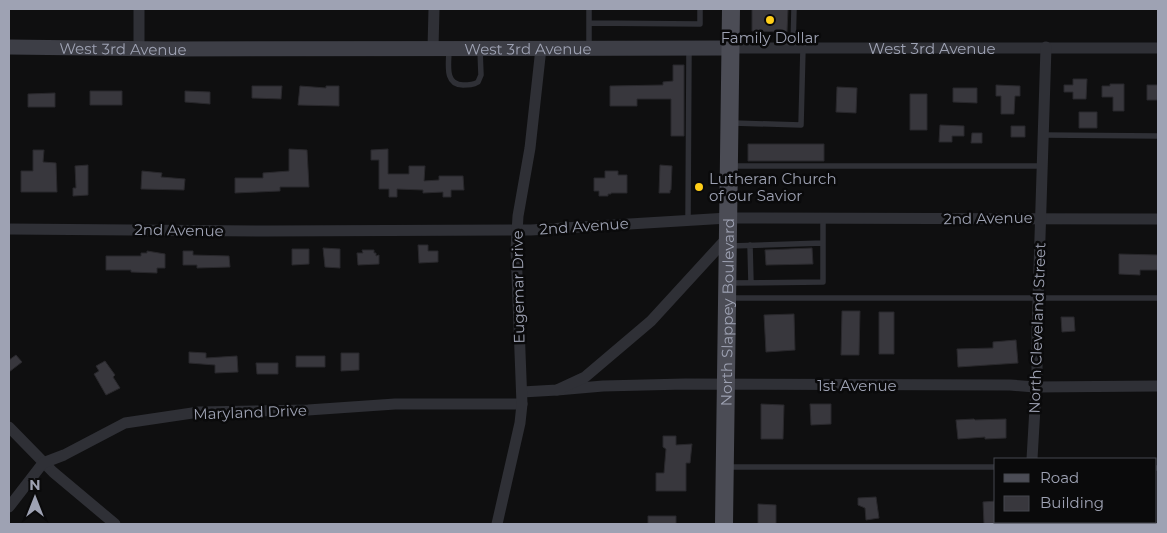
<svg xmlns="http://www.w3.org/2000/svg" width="1167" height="533" font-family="Montserrat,sans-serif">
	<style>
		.building { fill: #38373d; stroke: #29282c }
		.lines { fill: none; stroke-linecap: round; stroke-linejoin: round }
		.lane { stroke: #2f3036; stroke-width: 5.5 }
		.street { stroke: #2f3036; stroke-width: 11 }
		.secondary { stroke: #3d3e46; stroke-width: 15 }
		.primary { stroke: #4b4c55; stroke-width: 18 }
		.poi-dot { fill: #ffce18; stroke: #0a0a0b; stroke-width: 2 }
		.labels { text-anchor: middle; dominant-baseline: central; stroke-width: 5; stroke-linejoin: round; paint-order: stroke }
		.poi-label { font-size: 15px; fill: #9ea2b3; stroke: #0a0a0b }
		.street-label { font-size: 15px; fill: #9ea2b3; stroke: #0a0a0b }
	</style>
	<rect width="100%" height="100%" fill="#0f0f10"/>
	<!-- building -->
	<path class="building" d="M752,9H788L787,32L752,31Z
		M673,65H684V136H671V99H637V106H610V86L663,85V82L673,81Z
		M1073,79H1087L1086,99H1073V92H1064V85H1073Z
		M1110,84H1124V111H1113V97H1102V86H1110Z
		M996,85L1020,86V96H1015L1014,114H1001V96H996Z
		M1147,85H1158V100H1147Z
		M252,86H282L281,99L252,98Z
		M300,86L326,88V86H339V106L298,105Z
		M837,87L857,88L856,113L836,112Z
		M953,88H977V103L953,102Z
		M90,91H122V105H90Z
		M185,91L210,92V104L185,102Z
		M55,93V107H28V94Z
		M910,94H927V130H910Z
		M1079,112H1097V128H1079Z
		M940,125L964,126V136H952V142H939Z
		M1011,126H1025V137H1011Z
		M972,133H982V143H971Z
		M748,144H824V161H748Z
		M289,149L307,150L309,187H280V191L235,193V178H263V173L289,171Z
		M388,149V174H409V166H425L424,181L439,180V176H463L464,190H451V197H443V192L423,193V190L397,189V197H389V189H379V160H371V150Z
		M33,150H44L43,162L56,163L57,192H21V171H33Z
		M88,165V195L73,196V188H76L75,166Z
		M660,165L672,166L671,190H670V193H659Z
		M142,171L162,173L161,177L185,179L184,190L141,189Z
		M605,171H618V175H627V193H611V194H608V196H599V191H594V178H605Z
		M418,245H428V251H438V262L419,263Z
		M323,248L340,249V268L325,267Z
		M812,248L813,264L766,265L765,250Z
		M292,249H309V264L292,265Z
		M362,250H374V253H376V256L379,255V264L358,265L357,253H363Z
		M147,251L165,254V268H157V273L131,272V270H106V256H141V253H147Z
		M183,251H193V255L229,256L230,267L197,268V265H183Z
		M1119,254L1158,255V270H1140V275L1119,274Z
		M842,311H860L859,355H841Z
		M879,312H894V354H879Z
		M794,314L795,350L766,352L764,315Z
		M1061,317H1074L1075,331L1062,332Z
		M1016,340L1018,363L958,367L957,349L993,348V342Z
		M189,352L206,353V358L237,356L238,372L215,373V365L189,363Z
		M341,353H359V370L341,371Z
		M16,355L22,362L9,372V360Z
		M296,356H325V367H296Z
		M105,361L115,375L113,377L120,388L106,395L94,374L99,371L96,366Z
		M256,363H278V374H257Z
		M761,404L784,405L783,439H761Z
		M810,404H831V424L811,425Z
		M974,419L975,420L1006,419V438L985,439V437L958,439L956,420Z
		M663,436H676V445L692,444L690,463H686V491H656V473H664L666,449L663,447Z
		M876,497L879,518L866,520L865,508L858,505V498Z
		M996,501V524H984L983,502Z
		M758,504L776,505V524H758Z
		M648,516H676V524H648Z"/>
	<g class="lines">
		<!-- lane -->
		<path class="lane" d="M589,23L700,24V9
			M589,46V9
			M793,48L794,9
			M449,50C449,63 444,85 463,85C469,85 473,85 478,82L481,75L480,50
			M733,123L801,125L803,48
			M1044,135L1158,136
			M731,166H1043
			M688,220L689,50
			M750,245L751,283
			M730,246L823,243
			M729,283L823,282V218
			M729,298H1158
			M727,467H996
			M1156,468H1158"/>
		<!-- street -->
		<g class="street">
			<path d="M433,48L434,9"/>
			<path id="s1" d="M730,48H1158"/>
			<path d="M139,49V9"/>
			<path d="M9,229L267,231L531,230L728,218L1158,219"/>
			<path d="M557,390L603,386L685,384L1010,385L1035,387L1158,386"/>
			<path d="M522,392L557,390L585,377L651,321L728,237"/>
			<path d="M9,427L53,472L115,524"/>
			<path d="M1032,459L1037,373V332L1046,47"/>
			<path d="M9,507L43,463L64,455L125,423L199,412L308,410L395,404H522"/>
			<path d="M497,524L520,423L522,404L516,249L518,216L530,148L541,48"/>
			<path d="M1029,524V522"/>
		</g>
		<!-- secondary -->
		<path class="secondary" id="s2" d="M9,47L165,49L730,48"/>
		<!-- primary -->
		<path class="primary" id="s3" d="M724,524L731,9"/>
	</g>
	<!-- markers -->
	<g class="poi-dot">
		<circle cx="770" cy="20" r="5"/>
		<circle cx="699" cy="187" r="5"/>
	</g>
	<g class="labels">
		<!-- poi labels -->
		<g class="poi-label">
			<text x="770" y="37">Family Dollar</text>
			<text x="709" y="178" text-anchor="start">Lutheran Church<tspan x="709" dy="17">of our Savior</tspan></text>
		</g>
		<!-- street labels -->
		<g class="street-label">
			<text stroke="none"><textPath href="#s2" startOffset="519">West 3rd Avenue</textPath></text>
			<text stroke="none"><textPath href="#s1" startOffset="202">West 3rd Avenue</textPath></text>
			<text stroke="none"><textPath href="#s2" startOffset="114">West 3rd Avenue</textPath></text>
			<text transform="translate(988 218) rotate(-1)">2nd Avenue</text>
			<text transform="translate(584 226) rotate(-4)">2nd Avenue</text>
			<text transform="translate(179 230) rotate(1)">2nd Avenue</text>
			<text transform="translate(518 287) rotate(-91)">Eugemar Drive</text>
			<text stroke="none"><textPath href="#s3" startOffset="212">North Slappey Boulevard</textPath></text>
			<text transform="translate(1037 328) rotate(-88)">North Cleveland Street</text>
			<text x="857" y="385">1st Avenue</text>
			<text transform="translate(250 412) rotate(-2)">Maryland Drive</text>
		</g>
	</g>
	<!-- border -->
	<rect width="1167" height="533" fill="none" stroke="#9ea2b3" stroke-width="20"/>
	<!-- legend -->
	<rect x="994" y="458" width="162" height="65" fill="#0a0a0b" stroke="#45474e"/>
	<rect x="1004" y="474" width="25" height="8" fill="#4b4c55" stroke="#45474e"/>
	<text x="1040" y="483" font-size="15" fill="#9ea2b3">Road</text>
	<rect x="1004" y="496" width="25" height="15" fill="#38373d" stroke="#45474e"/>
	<text x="1040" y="508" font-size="15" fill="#9ea2b3">Building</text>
	<!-- north arrow -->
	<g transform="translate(35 498)" stroke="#0a0a0b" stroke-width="4" paint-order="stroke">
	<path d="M0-4L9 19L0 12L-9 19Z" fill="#9ea2b3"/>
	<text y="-8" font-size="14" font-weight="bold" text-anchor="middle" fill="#9ea2b3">N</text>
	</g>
</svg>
